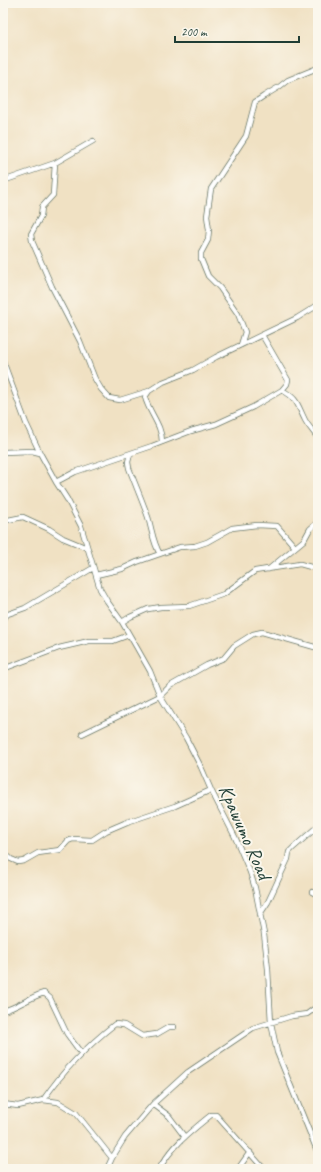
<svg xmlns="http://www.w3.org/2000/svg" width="321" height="1172" font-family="Caveat,sans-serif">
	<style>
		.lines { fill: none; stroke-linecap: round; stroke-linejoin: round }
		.minor-casing { stroke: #687666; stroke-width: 6 }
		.minor { stroke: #fff; stroke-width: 4.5 }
		.labels { text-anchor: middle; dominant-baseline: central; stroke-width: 4; stroke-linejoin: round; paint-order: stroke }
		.street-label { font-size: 20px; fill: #1f3d34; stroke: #fbf7ec }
	</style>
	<rect width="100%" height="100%" fill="#fbf7ec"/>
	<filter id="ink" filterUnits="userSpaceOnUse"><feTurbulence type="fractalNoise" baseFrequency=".025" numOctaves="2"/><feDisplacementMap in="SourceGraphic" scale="8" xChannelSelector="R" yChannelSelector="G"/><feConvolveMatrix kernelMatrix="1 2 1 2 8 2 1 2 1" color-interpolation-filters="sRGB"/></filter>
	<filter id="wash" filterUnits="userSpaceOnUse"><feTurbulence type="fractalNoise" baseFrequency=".012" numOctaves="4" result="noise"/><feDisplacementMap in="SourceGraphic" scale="16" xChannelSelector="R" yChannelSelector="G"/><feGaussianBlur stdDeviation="0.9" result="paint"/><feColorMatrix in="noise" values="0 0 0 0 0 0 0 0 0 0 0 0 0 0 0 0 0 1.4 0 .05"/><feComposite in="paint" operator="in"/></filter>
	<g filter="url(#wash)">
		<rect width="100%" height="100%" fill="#f0e1c3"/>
	</g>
	<g filter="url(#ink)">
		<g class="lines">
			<!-- minor casing -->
			<g class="minor-casing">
				<path id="minor" d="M55,163L53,195L42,207L41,216L31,234L32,241L52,287L80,341L95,379L101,389L109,398L120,400L149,391
					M3,181L55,163L93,141
					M241,345L245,332L238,314L220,288L208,276L201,259V253L208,240L209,230L207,216L211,189L246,136L255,102L264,96L279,87L288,80L315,69
					M3,361L26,423L40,453L56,482L67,499L81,526L100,589L107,601L122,622L137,648L150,671L160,696L186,738L201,767L211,790L235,837L250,872L255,888L264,934L268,969L271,1023L277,1052L318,1153
					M282,390C298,399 297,404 305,420C308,426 314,432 318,438
					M162,442C162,425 149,413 145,397L149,391L163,382L193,370L216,357L297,318L318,305
					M3,452L32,451L40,453
					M130,454L128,462L129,468C135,484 142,500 148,517C152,530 153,543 160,554
					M56,482L75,472L152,446L191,431L216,424L253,407L282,390L287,384L288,380L262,335
					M3,521L23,517L49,529L63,538L87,548
					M269,569L304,540L310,529L318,522
					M96,575L122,569L137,562L180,547L195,546L207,542L232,528L257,525L277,526L295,547
					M3,618L8,614L25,608L93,568
					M122,622L130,617L148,609L161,607L189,606L224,594L255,571L300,564L318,569
					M3,669L59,648L89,641H113L129,635
					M82,734L160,696L170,686L207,665L224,658L234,646L253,634L262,632L318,648
					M3,852L11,859L18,862L24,861L38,853L60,850L68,841L73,839L92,840L106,831L127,822L175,806L211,790
					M312,892L318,895
					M260,914L268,902L288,859L289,852L294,847L318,826
					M3,1011C18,1007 30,997 44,993L50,998L67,1034L81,1053
					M43,1100C63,1071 87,1046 115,1024L124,1025L142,1036L157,1034L169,1027H174
					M3,1104L18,1106L43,1100L58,1102L76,1113L112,1158
					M153,1104L169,1116L184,1136
					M107,1169L112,1158L125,1137L153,1104L188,1072L253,1028L292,1016L307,1014L318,1006
					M159,1169C173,1145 190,1132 211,1115H216L264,1169
					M238,1169L250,1152"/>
			</g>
			<!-- minor -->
			<use href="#minor" class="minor"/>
		</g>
	</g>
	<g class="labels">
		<!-- street labels -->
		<g class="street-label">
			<text transform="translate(245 832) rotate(66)">Kpawumo Road</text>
		</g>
	</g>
	<!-- margin -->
	<rect width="321" height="1172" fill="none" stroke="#fbf7ec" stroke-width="16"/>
	<!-- scale -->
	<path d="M175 36v6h124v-6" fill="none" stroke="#1f3d34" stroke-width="2"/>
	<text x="181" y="36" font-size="12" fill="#1f3d34" stroke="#fbf7ec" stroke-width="3" paint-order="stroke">200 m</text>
</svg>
